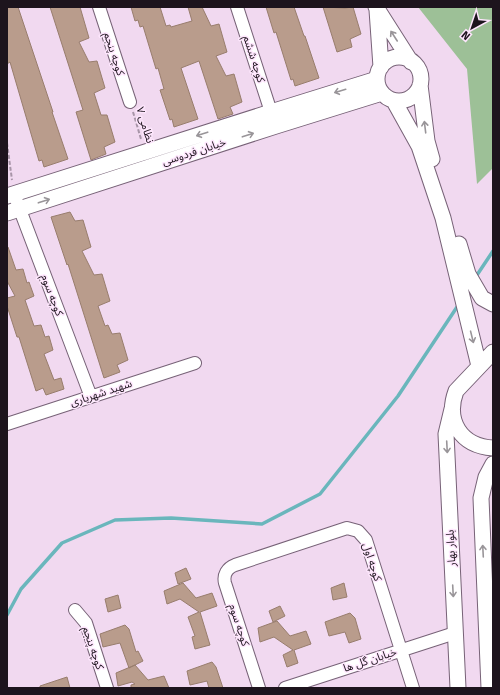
<svg xmlns="http://www.w3.org/2000/svg" width="500" height="695" font-family="'Fira Sans','Noto Sans Arabic',sans-serif">
	<style>
		.green { fill: #9dc097 }
		.lines { fill: none; stroke-linecap: round; stroke-linejoin: round }
		.stream { stroke: #6ab6bc; stroke-width: 3.5 }
		.building { fill: #b99c8c; stroke: #987d6d }
		.minor-casing { stroke: #776277; stroke-width: 14 }
		.tertiary-casing { stroke: #776277; stroke-width: 17 }
		.path { stroke: #a895a8; stroke-width: 2; stroke-dasharray: 4 2; stroke-linecap: butt }
		.minor { stroke: #fff; stroke-width: 12 }
		.tertiary { stroke: #fff; stroke-width: 15 }
		.oneway { stroke: #999599 }
		.labels { text-anchor: middle; dominant-baseline: central; stroke-width: 3; stroke-linejoin: round; paint-order: stroke }
		.street-label { font-size: 11px; fill: #1d141d; stroke: #fee6fd }
	</style>
	<rect width="100%" height="100%" fill="#f1d9f0"/>
	<!-- green -->
	<path class="green" d="M418,7H493V168L477,184L467,69Z"/>
	<g class="lines">
		<!-- stream -->
		<path class="stream" d="M475,278L493,251
			M7,615L21,589L62,543L115,520L171,518L262,524L320,494L398,396L459,304"/>
	</g>
	<!-- building -->
	<path class="building" d="M7,7H18L53,112H52L68,159L44,167L42,160L39,161L10,62L7,64Z
		M50,7H80L89,38L79,42L89,62L97,61L105,88L94,93L101,115H107L115,142L104,147L106,154L91,160L76,112L83,110Z
		M131,7H160L166,26L170,25L171,27L192,21L188,7H202L211,26L219,24L227,52L216,56L226,76L234,74L242,102L230,107L233,114L218,119L199,61L181,68L198,119L174,127L172,119L170,120L160,90L164,89L158,68L156,69L143,26L140,27L138,20L135,21Z
		M266,7H294L304,36H305L319,78L295,86L293,79L291,80L276,32L274,33Z
		M323,7L345,8L353,7L361,34L350,39L352,47L337,52Z
		M70,212L75,221L83,220L91,247L82,251L94,275L102,274L110,301L98,306L105,326L108,325L112,334L120,333L128,360L117,365L120,372L104,378L68,264L67,265L51,217Z
		M8,247L16,270L23,269L27,283L29,282L34,296L25,300L34,326L41,325L45,337L49,336L53,350L44,354L54,380L61,378L64,389L46,395L43,388L36,391L19,337H17L7,306V298L15,296L7,281V248Z
		M186,568L191,579L178,584L175,573Z
		M183,583L196,598L212,593L217,606L200,612L210,645L195,649L192,637L195,636L188,617L199,612L180,599L167,604L164,591Z
		M344,583L347,597L333,600L331,588Z
		M118,595L121,608L108,612L105,599Z
		M280,606L285,616L273,622L269,611Z
		M350,613L355,618L361,639L349,643L345,632L329,636L325,622Z
		M277,621L290,636L306,631L311,644L294,650L298,663L287,667L283,655L293,650L274,637L260,642L258,628Z
		M125,625L129,629L136,652L138,651L143,661L129,668L120,643L103,647L100,634Z
		M212,662L216,667L223,688H209L207,681L190,685L187,671Z
		M135,665L148,680L164,676L169,688H131V685L135,684L132,682L118,686L116,673Z
		M67,677L70,688H40V686Z"/>
	<g class="lines">
		<!-- minor casing -->
		<g class="minor-casing">
			<path id="minor" d="M99,7L130,102
				M237,7L271,112
				M14,194L91,397
				M7,424L195,363
				M75,610L86,623L107,688
				M259,688L225,583C223,575 227,568 235,565L347,528L358,531L366,540L413,688
				M285,688L455,633"/>
		</g>
		<!-- tertiary casing -->
		<g class="tertiary-casing">
			<path id="tertiary" d="M376,7L411,62
				M377,10L381,67
				M377 79a22 22 0 1 1 44 0a22 22 0 1 1-44 0Z
				M420,85L427,141L432,159
				M394,101L419,146L443,218L479,366
				M7,196L271,112L377,79
				M7,213L276,126L382,93
				M459,244L468,274L482,298L493,304
				M493,352L456,391C445,421 461,446 493,448
				M452,409L446,434L458,688
				M489,688L481,498L486,477L493,464"/>
		</g>
		<!-- path -->
		<path class="path" d="M133,112L141,139
			M7,143L12,180"/>
		<!-- minor -->
		<use href="#minor" class="minor"/>
		<!-- tertiary -->
		<use href="#tertiary" class="tertiary"/>
	</g>
	<!-- one-way arrows -->
	<defs><path id="oneway-shaft" d="M-6 0H5M1.5-3L5.5 0L1.5 3" fill="none" stroke-width="1.6" stroke-linecap="round" stroke-linejoin="round"/></defs>
	<g class="oneway">
		<use href="#oneway-shaft" transform="translate(394 36) rotate(-123)"/>
		<use href="#oneway-shaft" transform="translate(340 91) rotate(163)"/>
		<use href="#oneway-shaft" transform="translate(425 127) rotate(-97)"/>
		<use href="#oneway-shaft" transform="translate(202 134) rotate(162)"/>
		<use href="#oneway-shaft" transform="translate(248 135) rotate(-18)"/>
		<use href="#oneway-shaft" transform="translate(44 201) rotate(-18)"/>
		<use href="#oneway-shaft" transform="translate(472 337) rotate(76)"/>
		<use href="#oneway-shaft" transform="translate(447 447) rotate(87)"/>
		<use href="#oneway-shaft" transform="translate(483 551) rotate(-93)"/>
		<use href="#oneway-shaft" transform="translate(453 591) rotate(87)"/>
	</g>
	<g class="labels">
		<!-- street labels -->
		<g class="street-label">
			<text transform="translate(114 54) rotate(72)">کوچه پنجم</text>
			<text transform="translate(254 59) rotate(72)">کوچه ششم</text>
			<text transform="translate(145 125) rotate(73)">نظامی ۷</text>
			<text transform="translate(194 152) rotate(-18)">خیابان فردوسی</text>
			<text transform="translate(52 295) rotate(69)">کوچه سوم</text>
			<text transform="translate(101 393) rotate(-18)">شهید شهریاری</text>
			<text transform="translate(451 548) rotate(-93)">بلوار بهار</text>
			<text transform="translate(372 562) rotate(72)">کوچه اول</text>
			<text transform="translate(239 625) rotate(72)">کوچه سوم</text>
			<text transform="translate(93 648) rotate(71)">کوچه پنجم</text>
			<text transform="translate(370 660) rotate(-18)">خیابان گل ها</text>
		</g>
	</g>
	<!-- border -->
	<rect width="500" height="695" fill="none" stroke="#1d141d" stroke-width="16"/>
	<!-- north arrow -->
	<g transform="translate(472 28) rotate(220)" stroke="#fee6fd" stroke-width="3" paint-order="stroke">
	<path d="M0-3L7 15L0 10L-7 15Z" fill="#1d141d"/>
	<text y="-6" font-size="11" font-weight="bold" text-anchor="middle" fill="#1d141d">N</text>
	</g>
</svg>
